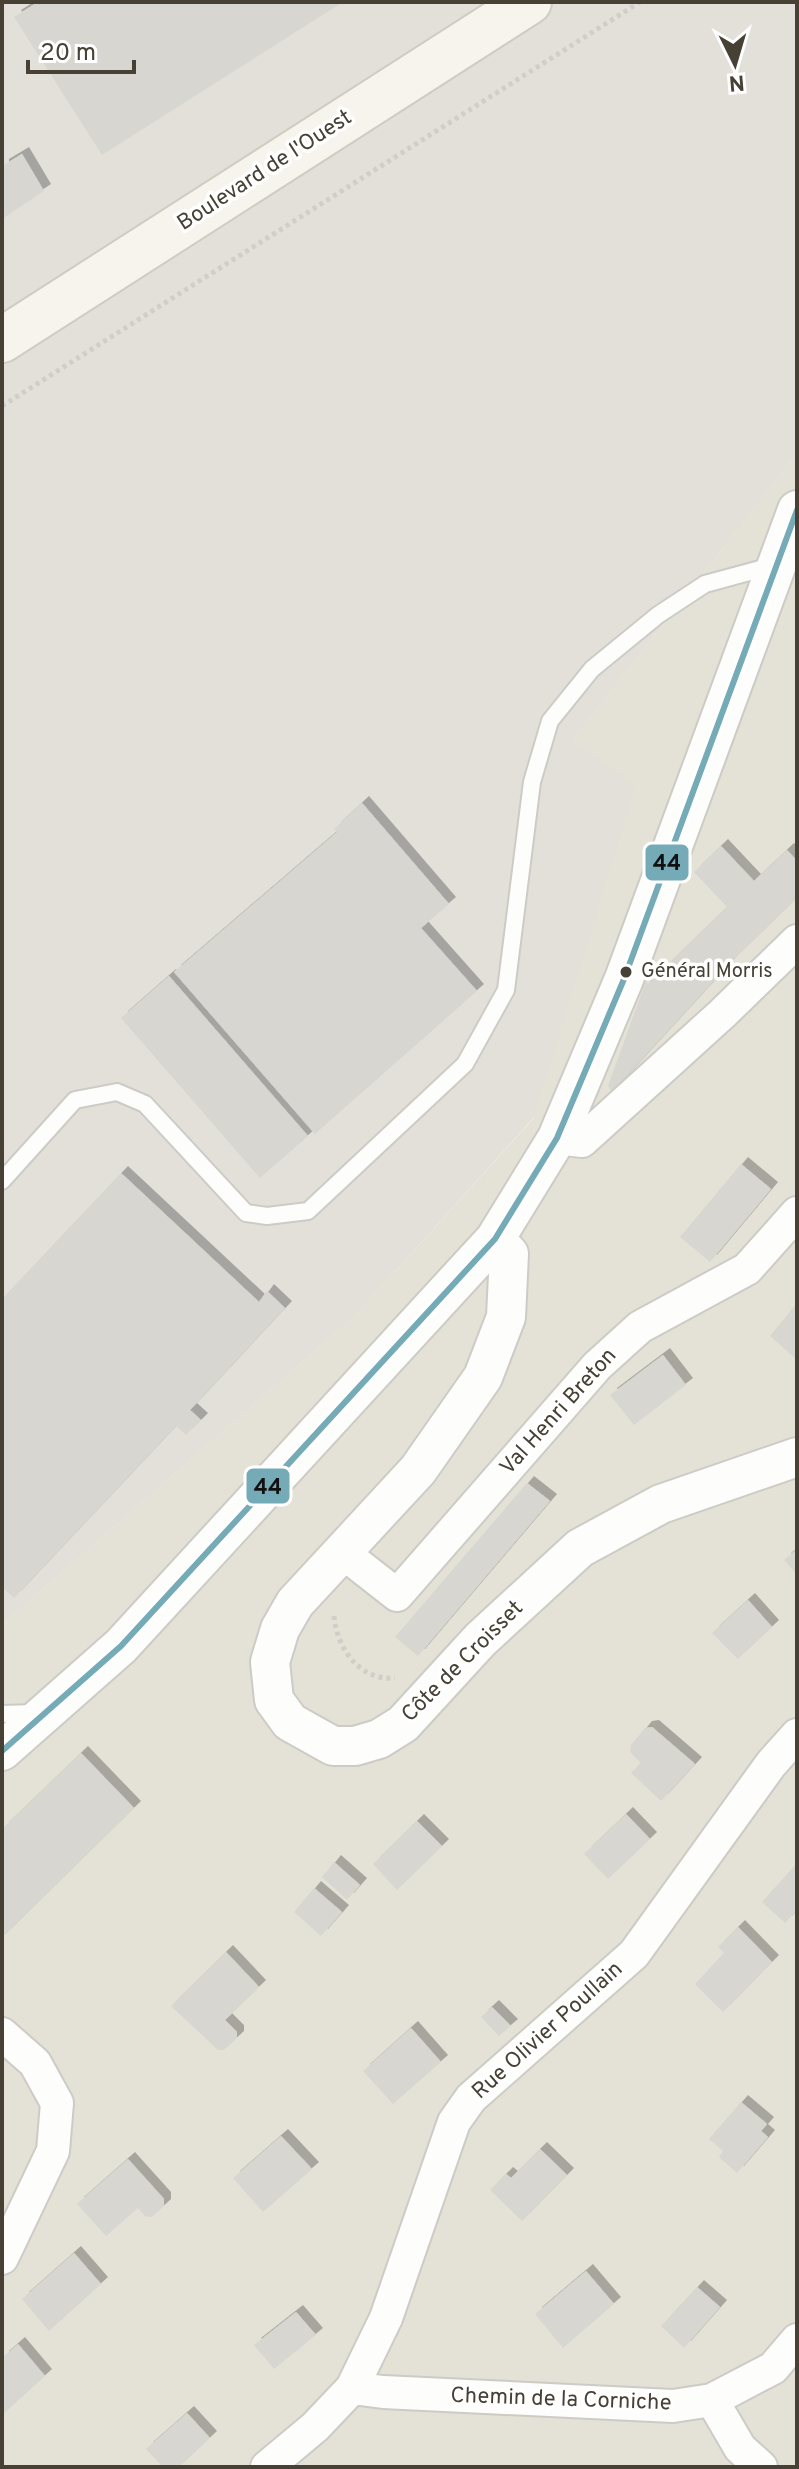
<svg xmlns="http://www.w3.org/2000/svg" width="799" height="2469" font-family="Overpass,sans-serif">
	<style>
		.residential { fill: #e4e1d6 }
		.industrial { fill: #e3e0da }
		.building { fill: #d8d6d0; filter: url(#shadow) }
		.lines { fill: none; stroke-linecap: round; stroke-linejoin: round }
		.service-casing { stroke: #cdcbc5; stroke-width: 20 }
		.minor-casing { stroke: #cdcbc5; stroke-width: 36 }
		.tertiary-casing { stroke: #cdcbc5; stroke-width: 42 }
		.secondary-casing { stroke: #d0ccc0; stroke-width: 48 }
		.path { stroke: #d1ceca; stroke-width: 5; stroke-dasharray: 4 4; stroke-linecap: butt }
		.service { stroke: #fdfdfc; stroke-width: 16 }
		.minor { stroke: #fdfdfc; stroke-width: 32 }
		.tertiary { stroke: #fdfdfc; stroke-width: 38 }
		.secondary { stroke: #f7f4ee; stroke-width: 44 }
		.bus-1-casing { stroke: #fff; stroke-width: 12 }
		.bus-1 { stroke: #75aab7; stroke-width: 6 }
		.bus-dot { fill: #464035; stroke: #fff; stroke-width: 3 }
		.labels { text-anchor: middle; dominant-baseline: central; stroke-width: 7; stroke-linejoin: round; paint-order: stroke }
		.bus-label { font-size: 20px; fill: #464035; stroke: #fff; text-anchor: start }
		.street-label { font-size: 22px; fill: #464035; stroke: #fff }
		.line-badge { stroke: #fff; stroke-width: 3 }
		.pale-badge-label { font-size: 22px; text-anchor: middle; font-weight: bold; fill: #111 }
	</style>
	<defs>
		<filter id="shadow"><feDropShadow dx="7" dy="-7" stdDeviation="0" flood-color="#0004"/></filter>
	</defs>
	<rect width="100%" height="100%" fill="#f0efe9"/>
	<!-- residential -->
	<path class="residential" d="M797,454V2467H2V1625L357,1314L534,1118L572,741Z"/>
	<!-- industrial -->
	<path class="industrial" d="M2,2H797V454L572,741L636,785L534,1117L357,1314L2,1625Z"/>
	<!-- building -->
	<path class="building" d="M38,2H343L102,155L14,17Z
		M22,154L44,191L2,219V166Z
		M362,803L449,904L421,928L477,991L315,1134L174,972L337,832L334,829Z
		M721,846L754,881L787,850L797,861V898L732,961L612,1092L608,1086L646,981L648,984L727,907L694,872Z
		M169,976L308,1136L260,1178L121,1018Z
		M741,1164L771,1189L710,1262L680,1237Z
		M121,1173L259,1302L267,1291L285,1308L190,1410L201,1420L186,1435L176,1426L14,1598L2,1587V1299Z
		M797,1303V1360L770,1336Z
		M663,1355L686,1385L634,1425L610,1395Z
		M527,1483L550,1501L418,1656L395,1637Z
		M797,1549V1575L784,1560Z
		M748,1600L772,1627L738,1659L712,1633Z
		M652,1727L695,1764L661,1801L631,1773L641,1763L630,1752L631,1745L645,1728Z
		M81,1753L134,1808L5,1935L2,1932V1829Z
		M626,1814L650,1839L608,1879L584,1854Z
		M417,1821L442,1846L397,1890L373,1864Z
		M334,1862L360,1885L347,1900L322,1877Z
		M797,1863V1910L785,1923L762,1902Z
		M314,1888L342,1912L321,1936L294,1912Z
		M738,1927L772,1962L723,2012L695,1984L724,1953L718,1947Z
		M226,1952L259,1987L225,2020L237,2032V2038L224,2050H218L171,2006Z
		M492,2007L511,2026L499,2036L481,2017Z
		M411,2028L441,2062L393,2104L363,2071Z
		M741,2102L767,2124L761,2131L768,2137L737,2173L719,2157L723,2151L709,2139Z
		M281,2136L312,2169L263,2212L233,2178Z
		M540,2149L567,2175L522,2221L490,2190L506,2174L511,2178Z
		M128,2159L164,2199V2206L152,2217L145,2216L138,2208L106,2236L77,2204Z
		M74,2253L101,2284L49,2331L22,2299Z
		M586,2271L614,2304L563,2348L535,2314Z
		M697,2287L720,2307L684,2348L661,2326Z
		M296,2312L316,2335L274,2369L254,2345Z
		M18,2344L45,2376L2,2415V2358Z
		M187,2413L210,2438L179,2467H163L146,2449Z"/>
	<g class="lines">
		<!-- service casing -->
		<g class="service-casing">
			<path id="service" d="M2,1181L75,1100L117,1092L145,1104L246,1213L267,1216L308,1211L465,1064L506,990L532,782L550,721L592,669L658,615L705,584L775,565
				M2,1714L36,1713"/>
		</g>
		<!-- minor casing -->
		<g class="minor-casing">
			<path id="minor" d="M557,1138L582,1141L722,1014L797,941
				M342,1552L397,1595L597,1366L640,1327L747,1269L797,1213
				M2,2034L35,2063L57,2103L53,2151L2,2258
				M352,2388L383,2392L673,2406L712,2400L773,2368L797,2340
				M712,2400L740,2448L761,2467
				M267,2467L315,2427L352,2388L386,2318L454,2122L471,2098L634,1954L771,1764L797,1735"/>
		</g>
		<!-- tertiary casing -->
		<g class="tertiary-casing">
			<path id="tertiary" d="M495,1239L509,1254L506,1317L483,1377L418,1470L295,1603L280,1629L270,1662L274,1700L290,1722L333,1746H355L379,1739L403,1724L480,1640L580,1548L661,1504L797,1457
				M2,1751L121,1646L495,1239L557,1138L624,979L797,510"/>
		</g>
		<!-- secondary casing -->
		<g class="secondary-casing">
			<path id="secondary" d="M2,340L529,2"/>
		</g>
		<!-- path -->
		<path class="path" d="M2,406L640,2
			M334,1616C337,1649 360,1681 395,1678"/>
		<!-- service -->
		<use href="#service" class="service"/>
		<!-- minor -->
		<use href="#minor" class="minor"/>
		<!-- tertiary -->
		<use href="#tertiary" class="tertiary"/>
		<!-- secondary -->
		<use href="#secondary" class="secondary"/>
		<!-- bus-1 casing -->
		<g class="bus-1-casing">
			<path id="bus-1" d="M2,1751L121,1646L495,1239L557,1138L624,979L797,510"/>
		</g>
		<!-- bus-1 -->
		<use href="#bus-1" class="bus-1"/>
	</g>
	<!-- markers -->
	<circle class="bus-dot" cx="626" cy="972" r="7"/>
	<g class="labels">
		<!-- bus labels -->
		<g class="bus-label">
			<text x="641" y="972">Général Morris</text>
		</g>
		<!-- street labels -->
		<g class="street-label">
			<text transform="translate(265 171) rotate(-33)">Boulevard de l'Ouest</text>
			<text transform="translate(559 1412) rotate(-48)">Val Henri Breton</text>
			<text transform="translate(463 1662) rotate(-45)">Côte de Croisset</text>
			<text transform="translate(548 2031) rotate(-42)">Rue Olivier Poullain</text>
			<text transform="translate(561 2400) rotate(2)">Chemin de la Corniche</text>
		</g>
	</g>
	<g class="line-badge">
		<rect x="644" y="843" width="46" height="39" rx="8" fill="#75aab7"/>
		<rect x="245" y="1467" width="46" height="38" rx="8" fill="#75aab7"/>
	</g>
	<g class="pale-badge-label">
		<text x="667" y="870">44</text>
		<text x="268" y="1494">44</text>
	</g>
	<!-- border -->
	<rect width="799" height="2469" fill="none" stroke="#464035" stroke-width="8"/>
	<!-- north arrow -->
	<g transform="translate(735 64) rotate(175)" stroke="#ffffff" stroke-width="6" paint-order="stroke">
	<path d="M0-6L14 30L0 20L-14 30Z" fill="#464035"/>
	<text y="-12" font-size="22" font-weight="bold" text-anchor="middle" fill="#464035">N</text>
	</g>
	<!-- scale -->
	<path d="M28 60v12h106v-12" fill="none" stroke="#464035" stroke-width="4"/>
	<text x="40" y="60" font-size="24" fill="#464035" stroke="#ffffff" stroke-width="6" paint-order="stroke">20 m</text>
</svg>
